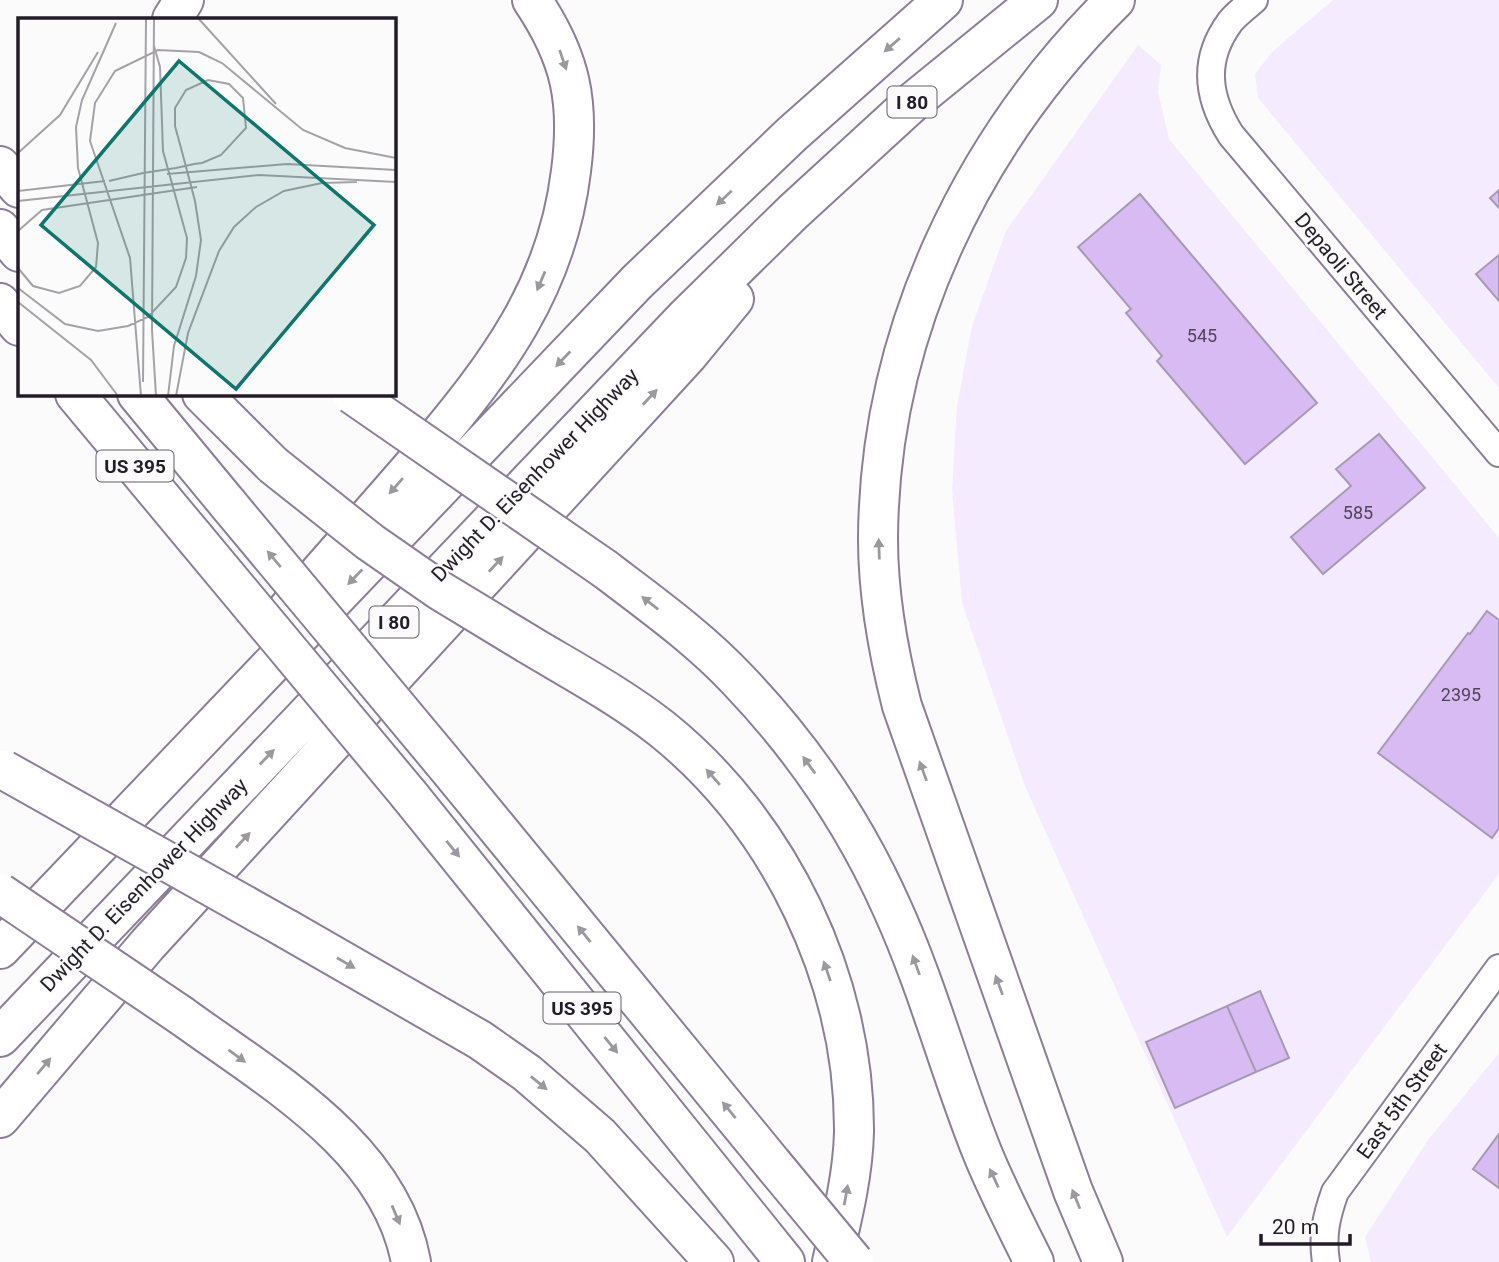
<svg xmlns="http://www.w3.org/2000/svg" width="1499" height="1262" font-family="Roboto,sans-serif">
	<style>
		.built { fill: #f4ebff }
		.building { fill: #d8bbf3; stroke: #a69ab3; stroke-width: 2 }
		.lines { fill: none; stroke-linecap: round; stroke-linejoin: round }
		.minor-casing { stroke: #8b7f97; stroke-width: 30 }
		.motorway-casing { stroke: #8b7f97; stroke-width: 42 }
		.minor { stroke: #fff; stroke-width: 26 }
		.motorway { stroke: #fff; stroke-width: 38 }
		.motorway-bridge-casing { stroke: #8b7f97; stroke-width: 42; stroke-linecap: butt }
		.motorway-bridge { stroke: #fff; stroke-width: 38 }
		.oneway { fill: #9c999e }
		.labels { text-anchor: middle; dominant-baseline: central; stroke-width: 5; stroke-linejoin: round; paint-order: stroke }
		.number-label { font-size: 18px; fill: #50445a }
		.shield { fill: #fbfbfb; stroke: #636067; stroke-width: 2 }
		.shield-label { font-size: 19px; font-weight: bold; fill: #221d27 }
		.street-label { font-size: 21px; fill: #221d27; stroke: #fbfbfb }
		.inset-road { fill: none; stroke: #a4a2a6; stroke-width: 2 }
		.view { fill: #0f766e; fill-opacity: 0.15; stroke: #0f766e; stroke-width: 3.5 }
		.inset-edge { fill: none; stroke: #221d27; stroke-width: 3.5 }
	</style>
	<rect width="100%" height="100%" fill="#fbfbfb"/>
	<!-- built -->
	<path class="built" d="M1333,0H1499V388L1258,98L1255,74L1272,52Z
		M1138,45L1161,65L1158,92L1169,139L1499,538V874L1227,1237L1025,786L962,603L952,490L957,406L972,326L1006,231Z
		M1499,1053V1262H1371L1365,1237L1428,1140Z"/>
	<!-- building -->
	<path class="building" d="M1499,190V208L1490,198Z
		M1140,194L1317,403L1245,464L1157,361L1162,356L1126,313L1131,309L1078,247Z
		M1499,255V301L1476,274Z
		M1379,434L1425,488L1323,574L1291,537L1351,486L1336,469Z
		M1487,611L1499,620V828L1492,838L1378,753L1468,633L1470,634Z
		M1260,991L1289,1058L1256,1072L1227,1006Z
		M1227,1006L1256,1072L1175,1108L1146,1042Z
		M1499,1134V1188L1473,1169Z"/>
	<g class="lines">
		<!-- minor casing -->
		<g class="minor-casing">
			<path id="minor" d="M1254,0C1246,7 1236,14 1230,22C1202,60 1207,97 1231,135L1499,453
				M1326,1262C1322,1236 1326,1217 1335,1192L1499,968"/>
		</g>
		<!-- motorway casing -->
		<g class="motorway-casing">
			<path id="motorway" d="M172,19L184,0
				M0,166L19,188
				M0,229L19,252
				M0,303L19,326
				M75,394L195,538
				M137,394L228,504
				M202,394L273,465
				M605,569C651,604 700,639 739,681C802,747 855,825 892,908C928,987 950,1072 982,1152C997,1189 1016,1226 1034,1262
				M281,617C328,562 377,508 424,453C497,366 557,288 571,171C580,102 571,58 532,0
				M528,644C573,671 620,696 662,729C780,824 855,980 854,1132C853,1175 842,1219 832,1262
				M443,762L772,1163
				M410,796L785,1262
				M287,929L480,1040L527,1073L600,1136L714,1262
				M0,949L637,282L792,134L943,0
				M182,1016C270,1080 390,1147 411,1262
				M0,1037L685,318L793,212L914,101L1038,0
				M0,1118L148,944L688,355L734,299
				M1103,1262L1073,1191L902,706C888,651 878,596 878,539C879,334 971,142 1115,0"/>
		</g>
		<!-- minor -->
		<use href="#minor" class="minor"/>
		<!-- motorway -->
		<use href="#motorway" class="motorway"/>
		<!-- motorway-bridge casing -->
		<g class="motorway-bridge-casing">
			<path id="motorway-bridge" d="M352,394L605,569
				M273,465L370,542L439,590L528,644
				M228,504L443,762
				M195,538L410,796
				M4,770L287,929
				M0,893L182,1016
				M772,1163L854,1262"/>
		</g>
		<!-- motorway-bridge -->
		<use href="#motorway-bridge" class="motorway-bridge"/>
	</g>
	<!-- one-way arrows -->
	<defs><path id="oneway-solid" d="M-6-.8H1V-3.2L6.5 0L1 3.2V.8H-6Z" transform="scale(1.75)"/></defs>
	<g class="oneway">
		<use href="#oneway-solid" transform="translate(892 45) rotate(139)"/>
		<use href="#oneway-solid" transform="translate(563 60) rotate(71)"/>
		<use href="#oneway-solid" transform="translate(724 198) rotate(137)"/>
		<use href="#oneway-solid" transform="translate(541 281) rotate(113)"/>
		<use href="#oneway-solid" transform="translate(563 359) rotate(134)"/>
		<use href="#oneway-solid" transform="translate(650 397) rotate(-47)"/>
		<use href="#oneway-solid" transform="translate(396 486) rotate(131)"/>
		<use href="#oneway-solid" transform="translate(879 549) rotate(-92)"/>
		<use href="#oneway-solid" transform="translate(274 559) rotate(-130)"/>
		<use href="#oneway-solid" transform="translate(496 564) rotate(-47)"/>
		<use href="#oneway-solid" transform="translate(355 577) rotate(134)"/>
		<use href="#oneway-solid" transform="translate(650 603) rotate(-142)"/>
		<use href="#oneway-solid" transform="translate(267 757) rotate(-46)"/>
		<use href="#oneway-solid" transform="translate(809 765) rotate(-126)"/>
		<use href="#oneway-solid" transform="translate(923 771) rotate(-110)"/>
		<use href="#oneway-solid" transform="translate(713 777) rotate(-131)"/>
		<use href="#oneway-solid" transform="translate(243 840) rotate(-47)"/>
		<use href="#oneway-solid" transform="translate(453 849) rotate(51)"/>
		<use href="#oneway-solid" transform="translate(584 934) rotate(-129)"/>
		<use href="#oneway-solid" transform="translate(346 963) rotate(30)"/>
		<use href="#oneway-solid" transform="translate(916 965) rotate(-110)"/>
		<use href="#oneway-solid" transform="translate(827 971) rotate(-109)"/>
		<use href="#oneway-solid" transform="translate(999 985) rotate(-110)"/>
		<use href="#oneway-solid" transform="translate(611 1045) rotate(51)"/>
		<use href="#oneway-solid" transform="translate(237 1056) rotate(36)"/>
		<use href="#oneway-solid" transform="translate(44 1066) rotate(-50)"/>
		<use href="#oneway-solid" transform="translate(539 1083) rotate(39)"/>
		<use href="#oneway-solid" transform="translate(729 1110) rotate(-129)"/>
		<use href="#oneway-solid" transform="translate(994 1178) rotate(-115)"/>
		<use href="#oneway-solid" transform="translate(846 1195) rotate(-80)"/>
		<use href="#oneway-solid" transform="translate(1076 1199) rotate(-112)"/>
		<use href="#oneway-solid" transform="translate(396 1215) rotate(67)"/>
	</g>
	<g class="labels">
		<!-- number labels -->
		<g class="number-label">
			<text x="1202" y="335">545</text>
			<text x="1358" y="512">585</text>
			<text x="1461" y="694">2395</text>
		</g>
		<!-- shield labels -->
		<g class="shield">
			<rect x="887.5" y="86.5" width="49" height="31" rx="5"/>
			<rect x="96.5" y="450.5" width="77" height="31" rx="5"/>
			<rect x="369.5" y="606.5" width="49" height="31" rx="5"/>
			<rect x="543.5" y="992.5" width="77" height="31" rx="5"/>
		</g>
		<g class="shield-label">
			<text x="912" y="102">I 80</text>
			<text x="135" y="466">US 395</text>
			<text x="394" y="622">I 80</text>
			<text x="582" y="1008">US 395</text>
		</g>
		<!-- street labels -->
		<g class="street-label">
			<text transform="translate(1341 266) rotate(50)">Depaoli Street</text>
			<text transform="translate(535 475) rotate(-46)">Dwight D. Eisenhower Highway</text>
			<text transform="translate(144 885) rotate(-46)">Dwight D. Eisenhower Highway</text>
			<text transform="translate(1402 1101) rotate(-54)">East 5th Street</text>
		</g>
	</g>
	<!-- overview -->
	<g transform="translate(18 18)">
		<rect width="378" height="378" fill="#fbfbfb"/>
		<path class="inset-road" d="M136,0L134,312L138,378M180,0L258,86M0,135L42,97L80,34M149,156L269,146L378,152M91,163L125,155L158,150L176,146L184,145L203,137L228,110L225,80L211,66L190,62L168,72L157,90V108L163,130L177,183L183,222L178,258L156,328L150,378M0,173L87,163M0,183L241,157L378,164M0,213L24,192L179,169M0,250L15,268L41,275L62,268L78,249L80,225L60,150L58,109L64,82L98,5M0,270L47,306L80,313L110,308L130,299L158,269L168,240L169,220L145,133L142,49L136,28M0,284L73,342L100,378M125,364L128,0M123,378L112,240L72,123L77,85L97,53L140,32L181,34L204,45L285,112L327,130L378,140M158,378L170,315L201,233L216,209L238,189L266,173L304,165L339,164"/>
		<path class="view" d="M161,43L356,207L218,371L23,207Z"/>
		<rect width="378" height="378" class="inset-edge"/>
	</g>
	<!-- scale -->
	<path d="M1261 1234v10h89v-10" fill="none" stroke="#221d27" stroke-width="3.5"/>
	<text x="1272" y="1234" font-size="21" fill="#221d27" stroke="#fbfbfb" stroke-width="5" paint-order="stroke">20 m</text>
</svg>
